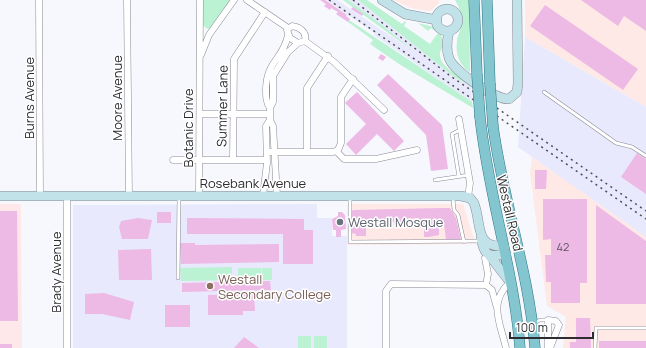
<svg xmlns="http://www.w3.org/2000/svg" width="646" height="348" font-family="Manrope,sans-serif">
	<style>
		.commercial { fill: #fee9e6 }
		.industrial { fill: #fee8e9 }
		.built { fill: #e8e9fc }
		.green { fill: #bbf2d3 }
		.building { fill: #edbae5 }
		.lines { fill: none; stroke-linecap: round; stroke-linejoin: round }
		.lane-casing { stroke: #8a8a94; stroke-width: 4 }
		.street-casing { stroke: #8a8a94; stroke-width: 7 }
		.secondary-casing { stroke: #8a8a94; stroke-width: 10 }
		.primary-casing { stroke: #2f7784; stroke-width: 11 }
		.lane { stroke: #fff; stroke-width: 3 }
		.street { stroke: #fff; stroke-width: 6 }
		.secondary { stroke: #c1e2e8; stroke-width: 9 }
		.primary { stroke: #83c6d0; stroke-width: 10 }
		.rail { stroke: #4d4d52; stroke-width: 1.5; stroke-dasharray: 2 4; stroke-linecap: butt }
		.primary-bridge-casing { stroke: #2f7784; stroke-width: 11; stroke-linecap: butt }
		.primary-bridge { stroke: #83c6d0; stroke-width: 10 }
		.worship-dot { fill: #6b7280; stroke: #fff; stroke-width: 1.5 }
		.education-dot { fill: #8d6e63; stroke: #fff; stroke-width: 1.5 }
		.labels { text-anchor: middle; dominant-baseline: central; stroke-width: 3; stroke-linejoin: round; paint-order: stroke }
		.number-label { font-size: 11px; fill: #5c505e }
		.street-label { font-size: 13px; fill: #2c2c31; stroke: #fff }
		.worship-label { font-size: 13px; fill: #5b616d; stroke: #fff; text-anchor: start }
		.education-label { font-size: 13px; fill: #785e54; stroke: #fff; text-anchor: start }
	</style>
	<rect width="100%" height="100%" fill="#f7f8fe"/>
	<!-- commercial -->
	<path class="commercial" d="M393,0H439V3L431,11H427L411,8Z
		M525,0H646V107L525,37Z
		M532,157L646,235V348H563L566,317L547,306L530,173Z
		M347,204H463L476,244L347,245Z"/>
	<!-- industrial -->
	<path class="industrial" d="M0,204H21L22,348H0Z"/>
	<!-- built -->
	<path class="built" d="M326,0H337L413,51L348,0H358L454,77L471,86L472,102L374,35L375,33Z
		M525,37L646,107V237L518,147Z
		M317,204V218H332V236H347V348H73V205Z"/>
	<!-- green -->
	<path class="green" d="M201,0H232L212,28L208,29L202,25Z
		M343,0H348L382,25L413,51Z
		M358,0H367L402,24L405,21L406,22L404,26L430,44L438,33L431,28L428,31L418,23L438,28C442,35 445,45 440,52C438,67 460,76 471,83V86L454,77Z
		M455,0H469L470,72C460,67 455,53 457,42C457,36 461,30 462,24C463,16 459,7 455,0Z
		M349,20L472,102L473,108L399,64L370,44L373,40L348,22Z
		M232,267V280L181,281L180,268Z
		M238,268H261V280H238Z
		M262,268H272V280H261Z
		M298,336H311V348H298Z
		M314,336H327V348H314Z"/>
	<!-- building -->
	<path class="building" d="M320,0H325L347,15L346,16L350,19L348,22L336,14L338,12L331,8L330,10L324,6L326,4Z
		M581,0H646V31L624,16L618,26Z
		M545,5L638,69L623,90L530,26Z
		M353,7L363,14L362,16L351,9Z
		M381,54L386,57L383,61L378,58Z
		M388,74L442,125L448,169L431,171L426,135L377,85Z
		M357,92L404,141L394,151L377,134L356,155L346,144L366,124L345,103Z
		M637,153L646,159V194L621,177Z
		M535,170H547L546,189H535Z
		M543,199H587V283H580V303H551V282H546L545,255H551V239L543,240Z
		M596,205L646,241V304H596Z
		M440,208H450L456,218L461,240H446L444,224L441,219H439V235L429,237H424V227H419V218L405,219V224H394V222L382,223V221L366,223V236H356V234L351,233V212L353,210Z
		M0,211H17L18,321H0Z
		M157,212H171V223H157Z
		M338,212H342L345,215L346,229L341,230V237H336V230H333L332,219L338,216Z
		M138,218L152,220L148,239H122L119,227L121,221Z
		M187,218L304,219V230H313V264H283V234H187Z
		M180,243H195V245L279,244V262L181,264Z
		M151,249L152,280H119L118,250Z
		M270,281L271,290L182,292V283Z
		M104,293L134,302L130,320L102,314H85V294Z
		M254,294L255,311H243V315H208V295Z
		M165,305H190V327H165Z
		M576,318H590L591,348H570V342H576Z
		M244,337L259,348H234Z
		M599,341H646V348H599Z
		M0,344H12V348H0Z"/>
	<g class="lines">
		<!-- lane casing -->
		<g class="lane-casing">
			<path id="lane" d="M544,92L616,143L632,147L646,156
				M459,177L452,134L460,130
				M435,180L469,175
				M350,198V242L480,241
				M453,198L454,210L458,215L464,242
				M178,278L179,198
				M534,323L540,320H548
				M595,348L596,328H646"/>
		</g>
		<!-- street casing -->
		<g class="street-casing">
			<path id="street" d="M39,0L40,196
				M127,0L129,196
				M247,0L288,28
				M292,26C300,27 307,32 305,41L298,43L290,38L287,30Z
				M305,41L334,62L384,110
				M201,55L209,35L234,0
				M270,108C266,102 266,97 266,90C266,61 283,60 288,35
				M200,114H270
				M459,119L470,183L468,197
				M270,120L273,126L277,196
				M336,151L344,159H376L417,150
				M267,152H333L338,150L341,143V97L353,79
				M307,152V88L328,56
				M173,160H267
				M233,160L234,59L265,12
				M67,196V348
				M199,196L200,0
				M263,196L267,163L266,126L270,120V108L273,102V76L288,52L298,43
				M485,258L488,274L486,285
				M386,348V291L391,284L486,285L492,290L497,308
				M506,348C500,322 488,303 510,282
				M548,348V320L556,321L559,325L550,348"/>
		</g>
		<!-- secondary casing -->
		<g class="secondary-casing">
			<path id="secondary" d="M382,0L405,14L437,20
				M436 20a11 11 0 1 1 22 0a11 11 0 1 1-22 0Z
				M449,31C447,40 446,50 449,58C453,71 496,100 509,99L517,92L518,83L517,0
				M0,196H461L470,198L474,203C482,224 474,248 504,246
				M481,236C483,255 488,258 506,254
				M489,255L510,282"/>
		</g>
		<!-- primary casing -->
		<g class="primary-casing">
			<path id="primary" d="M474,0L477,75
				M487,0L490,84
				M480,117C488,195 514,270 520,348
				M493,126C503,201 529,272 535,348"/>
		</g>
		<!-- lane -->
		<use href="#lane" class="lane"/>
		<!-- street -->
		<use href="#street" class="street"/>
		<!-- secondary -->
		<use href="#secondary" class="secondary"/>
		<!-- primary -->
		<use href="#primary" class="primary"/>
		<!-- rail -->
		<path class="rail" d="M329,0L646,219
			M353,0L449,75L646,211"/>
		<!-- primary-bridge casing -->
		<g class="primary-bridge-casing">
			<path id="primary-bridge" d="M477,75L480,117
				M490,84L493,126"/>
		</g>
		<!-- primary-bridge -->
		<use href="#primary-bridge" class="primary-bridge"/>
	</g>
	<!-- markers -->
	<circle class="worship-dot" cx="340" cy="222" r="4"/>
	<circle class="education-dot" cx="210" cy="286" r="4"/>
	<g class="labels">
		<!-- number labels -->
		<g class="number-label">
			<text x="563" y="246">42</text>
		</g>
		<!-- street labels -->
		<g class="street-label">
			<text transform="translate(29 98) rotate(-90)">Burns Avenue</text>
			<text transform="translate(117 98) rotate(-90)">Moore Avenue</text>
			<text transform="translate(222 106) rotate(-89)">Summer Lane</text>
			<text transform="translate(188 128) rotate(-90)">Botanic Drive</text>
			<text x="253" y="183">Rosebank Avenue</text>
			<text transform="translate(510 213) rotate(77)">Westall Road</text>
			<text transform="translate(56 272) rotate(-90)">Brady Avenue</text>
		</g>
		<!-- worship labels -->
		<g class="worship-label">
			<text x="348" y="222">Westall Mosque</text>
		</g>
		<!-- education labels -->
		<g class="education-label">
			<text x="218" y="279">Westall<tspan x="218" dy="15">Secondary College</tspan></text>
		</g>
	</g>
	<!-- scale -->
	<path d="M510 332v6h83v-6" fill="none" stroke="#2c2c31" stroke-width="2"/>
	<text x="516" y="332" font-size="12" fill="#2c2c31" stroke="#ffffff" stroke-width="3" paint-order="stroke">100 m</text>
</svg>
